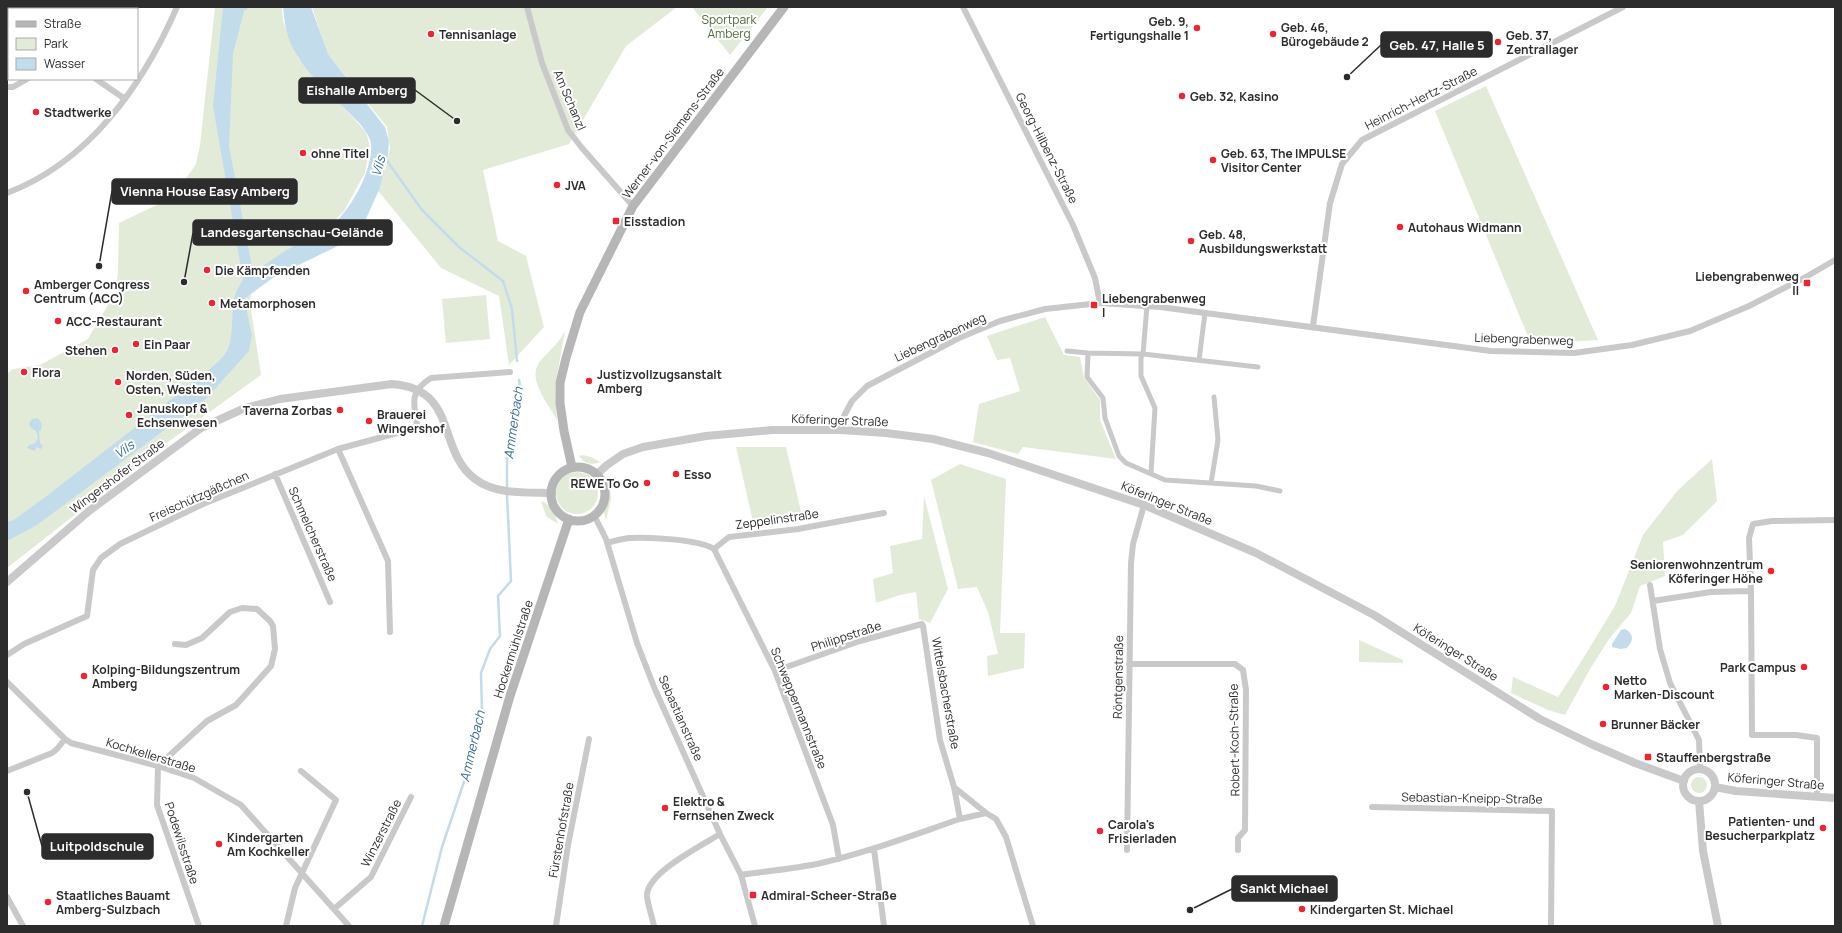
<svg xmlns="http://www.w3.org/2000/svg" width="1842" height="933" font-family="Manrope,sans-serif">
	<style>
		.green { fill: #e2ebd8 }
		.water { fill: #c3dcec }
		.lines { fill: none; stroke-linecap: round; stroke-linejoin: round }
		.stream { stroke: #c3dcec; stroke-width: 2.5 }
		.pedestrian { stroke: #c9c9c9; stroke-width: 5 }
		.minor { stroke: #c9c9c9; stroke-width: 6 }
		.tertiary { stroke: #c9c9c9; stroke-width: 8 }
		.secondary { stroke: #b6b6b6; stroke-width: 9 }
		.poi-dot { fill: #ec2532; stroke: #fff; stroke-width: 1.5 }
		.labels { text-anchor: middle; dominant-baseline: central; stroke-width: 4; stroke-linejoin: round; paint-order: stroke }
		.park-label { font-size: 12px; fill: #4e6938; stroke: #fff }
		.poi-label { font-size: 12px; font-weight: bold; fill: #2c2c2c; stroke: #fff; text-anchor: start }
		.street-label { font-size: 12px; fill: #2c2c2c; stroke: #fff }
		.water-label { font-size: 13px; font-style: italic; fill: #376d90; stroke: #fff }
		.leader { fill: none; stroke: #2c2c2c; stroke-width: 1.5 }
		.callout-dot { fill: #2c2c2c; stroke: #fff; stroke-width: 1.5 }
		.callout { fill: #2c2c2c; stroke: #2c2c2c; stroke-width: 1.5 }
		.callout-label { font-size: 13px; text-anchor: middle; font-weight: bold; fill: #fff }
	</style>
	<rect width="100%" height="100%" fill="#fff"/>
	<!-- green -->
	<path class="green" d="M215,7H282L283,21L298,58L366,132L370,147L365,173L344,211L323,233L253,272L250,303L261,375L164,445L7,568V374L13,369L40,365L88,339L115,293L118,271L119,223L163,202L178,190L196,164L200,145Z
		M312,7H677L626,46L569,144L483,170L498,241L526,256L544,327L509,365L499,296L441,268L375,187L386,168L390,148L387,127L327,53Z
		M692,7H768L730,55Z
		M1486,86L1598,340L1531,344L1435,111Z
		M486,295L490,339L446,343L442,299Z
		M1045,317L1064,355L1080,357L1084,378L1100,400V420L1116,459L1023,447L1018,454L973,442L979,404L1020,391L1010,358L997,360L987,336Z
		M565,331L555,387L557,420C548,403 525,378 541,360C550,350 559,343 565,331Z
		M736,447H786L803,520L754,526Z
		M583,455L591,457L600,462C592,466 583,463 579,456Z
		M1712,459L1717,501L1683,535L1663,542L1665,576L1640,586L1631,613L1609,639L1590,669L1565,715L1548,710L1511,693L1513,677L1558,697L1579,665L1615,606L1643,535L1678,490Z
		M960,464L1006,479L1000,633H1025L1024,668L988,676L987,656L998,654L988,612L977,587L958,589L931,480Z
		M556 493a21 21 0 1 1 42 0a21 21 0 1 1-42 0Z
		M609,477L611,499L606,520L604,513L609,498Z
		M924,496L948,589L930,623L919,619L916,592L900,595L876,603L873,579L893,573L890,546L922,539Z
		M541,501C550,503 556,516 558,524L546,516Z
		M1359,640L1403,660V663L1359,662Z
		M1691 785a8 8 0 1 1 16 0a8 8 0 1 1-16 0Z"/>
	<!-- water -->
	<path class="water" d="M223,7H250L244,11L233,54L229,146L253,272C267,265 279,253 294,246C303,242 313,240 322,234C346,218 373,174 371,144C370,137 364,128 359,123C334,96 293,66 286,28C284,21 284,14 283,7H311L328,54L385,127L389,141L388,156L379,190L365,221L344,243L274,277L244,299L252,335L249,351L205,400L37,525L7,541V522L14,520L44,498L205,373C213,366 226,357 229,346C236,322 227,301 243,280L213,106Z
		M38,418L42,424L41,430L39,431L40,443L43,446L41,449L36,447L35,451L27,448L29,445L35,443L38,438L36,431L31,428L29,424L32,419Z
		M1625,629C1634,634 1634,640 1627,648L1620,649L1612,647V644L1621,630Z"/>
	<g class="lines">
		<!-- stream -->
		<path class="stream" d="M385,158L422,210L459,247L503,281L512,309L517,361
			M507,489V448L520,387L519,380
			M422,926L442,847L470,764L482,712L481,673L490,649L500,636L498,596L511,581L507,494"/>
		<!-- pedestrian -->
		<path class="pedestrian" d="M1147,306L1143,354L1141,357V376L1155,408L1151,473
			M1067,351L1088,353L1087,377L1103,398L1105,418L1119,456L1126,463L1165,480L1256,486L1280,491
			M1088,353L1143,354L1258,367
			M1199,360L1205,313
			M1211,483L1218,440L1214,397"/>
		<!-- minor -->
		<path class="minor" d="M527,7L542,63L568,130L582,148L633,206
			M963,7L1073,225L1095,278L1100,303
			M96,79L125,99
			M7,87H13L27,79
			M7,193C89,162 143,85 177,7
			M1313,326L1330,203L1342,164L1362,140L1623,7
			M841,430L844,416L852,401L867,386L959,338L1000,321L1045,309L1100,303L1160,307L1491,351L1574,353L1632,345L1690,331L1749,306L1804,278L1835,260
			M338,449L388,561L390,632
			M275,474L330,602
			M594,515L606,539L637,643L654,687L720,834L741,875L755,926
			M607,543C614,541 621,539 629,538C648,537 698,539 714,549L729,537L798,529L884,513
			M714,549L775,671L833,825L839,859
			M1650,585L1660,649L1670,683L1699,740L1700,769
			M1751,591L1749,538L1753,524L1772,521L1835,520
			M1653,601L1711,592L1751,591L1752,735H1796L1817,738V796
			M7,655L24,644L87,616L93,570L101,558L120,544L203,504L338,449L412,429L417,425C413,402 410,391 431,378L510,372
			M1129,664H1235L1243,670L1246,690L1245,830L1238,838V850
			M775,671L860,641L922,624L923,626L940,740L954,787
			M7,682L65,739L71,743L158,766L194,778L241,805L349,926
			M158,766L207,721L236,705L271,666L275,649L273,626L270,621L257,609L242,608L230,612L202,638L186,645L175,644
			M158,766L157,805L199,926
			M7,771L52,753L57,749L65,739
			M1372,807L1552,811L1551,926
			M986,813L960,819L954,787L986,813L996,819L1006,837L1033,926
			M874,849L884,926
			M1127,850L1131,563L1133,544L1144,505
			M741,875C766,871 792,869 817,864C866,853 913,835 960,819
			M7,897L23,926
			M334,909L371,877L411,797
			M286,926L295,888L336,800L301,771
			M556,926L568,845L589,739
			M654,926C652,916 648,906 647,896C646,873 703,845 720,834"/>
		<!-- tertiary -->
		<path class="tertiary" d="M597,474L607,465L623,454L643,447L706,436L772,430H841L886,433L933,439L988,453L1144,505L1256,553L1374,615L1540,719L1591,744L1635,763L1684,781
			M7,582L89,511L201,428L245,408L280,399L392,384C459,389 436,450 475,479C496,495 526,492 552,493
			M1683 785a16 16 0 1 1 32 0a16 16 0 1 1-32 0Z
			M1715,787L1736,791L1835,798
			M1699,801L1703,851L1718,926"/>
		<!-- secondary -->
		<path class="secondary" d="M572,467L564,431L560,403V383L566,358L580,312L633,206L784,7
			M551 494a27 27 0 1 1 54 0a27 27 0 1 1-54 0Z
			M444,926L510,696L569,519"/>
	</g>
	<!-- markers -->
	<g class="poi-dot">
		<circle cx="1197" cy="28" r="4"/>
		<circle cx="431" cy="34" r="4"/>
		<circle cx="1273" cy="34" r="4"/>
		<circle cx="1498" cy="42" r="4"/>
		<circle cx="1182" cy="96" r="4"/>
		<circle cx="36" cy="112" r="4"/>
		<circle cx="303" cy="153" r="4"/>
		<circle cx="1213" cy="160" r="4"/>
		<circle cx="557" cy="185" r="4"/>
		<rect x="612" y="217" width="8" height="8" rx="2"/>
		<circle cx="1400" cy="227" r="4"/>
		<circle cx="1191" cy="241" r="4"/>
		<circle cx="207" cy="270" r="4"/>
		<rect x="1803" y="279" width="8" height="8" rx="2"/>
		<circle cx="26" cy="291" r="4"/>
		<circle cx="212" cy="303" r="4"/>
		<rect x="1090" y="301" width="8" height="8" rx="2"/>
		<circle cx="58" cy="321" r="4"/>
		<circle cx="136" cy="344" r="4"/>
		<circle cx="115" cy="350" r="4"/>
		<circle cx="24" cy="372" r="4"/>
		<circle cx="589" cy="381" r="4"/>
		<circle cx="118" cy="382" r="4"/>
		<circle cx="340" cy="410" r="4"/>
		<circle cx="129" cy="415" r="4"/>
		<circle cx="369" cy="421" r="4"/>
		<circle cx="676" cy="474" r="4"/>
		<circle cx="647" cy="483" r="4"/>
		<circle cx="1771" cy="571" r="4"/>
		<circle cx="1804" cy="667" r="4"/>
		<circle cx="84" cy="676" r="4"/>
		<circle cx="1606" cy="687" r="4"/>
		<circle cx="1603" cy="724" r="4"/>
		<rect x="1644" y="753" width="8" height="8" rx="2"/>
		<circle cx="665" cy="808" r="4"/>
		<circle cx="1823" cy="828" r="4"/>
		<circle cx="1100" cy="831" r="4"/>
		<circle cx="219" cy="844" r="4"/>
		<rect x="749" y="891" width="8" height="8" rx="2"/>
		<circle cx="48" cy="902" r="4"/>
		<circle cx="1302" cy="909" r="4"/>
	</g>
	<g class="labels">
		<!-- park labels -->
		<g class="park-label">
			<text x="729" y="19">Sportpark<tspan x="729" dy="14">Amberg</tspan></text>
		</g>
		<!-- poi labels -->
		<g class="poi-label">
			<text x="1189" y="21" text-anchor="end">Geb. 9,<tspan x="1189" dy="14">Fertigungshalle 1</tspan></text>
			<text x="1281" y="27">Geb. 46,<tspan x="1281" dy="14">Bürogebäude 2</tspan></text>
			<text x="439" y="34">Tennisanlage</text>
			<text x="1506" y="35">Geb. 37,<tspan x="1506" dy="14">Zentrallager</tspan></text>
			<text x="1190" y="96">Geb. 32, Kasino</text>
			<text x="44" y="112">Stadtwerke</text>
			<text x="311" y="153">ohne Titel</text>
			<text x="1221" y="153">Geb. 63, The IMPULSE<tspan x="1221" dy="14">Visitor Center</tspan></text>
			<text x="565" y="185">JVA</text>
			<text x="624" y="221">Eisstadion</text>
			<text x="1408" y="227">Autohaus Widmann</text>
			<text x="1199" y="234">Geb. 48,<tspan x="1199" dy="14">Ausbildungswerkstatt</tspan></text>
			<text x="215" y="270">Die Kämpfenden</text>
			<text x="1799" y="276" text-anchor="end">Liebengrabenweg<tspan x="1799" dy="14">II</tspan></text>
			<text x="34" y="284">Amberger Congress<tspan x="34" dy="14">Centrum (ACC)</tspan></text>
			<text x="1102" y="298">Liebengrabenweg<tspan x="1102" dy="14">I</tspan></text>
			<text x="220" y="303">Metamorphosen</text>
			<text x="66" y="321">ACC-Restaurant</text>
			<text x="144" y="344">Ein Paar</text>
			<text x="107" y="350" text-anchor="end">Stehen</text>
			<text x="32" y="372">Flora</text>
			<text x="597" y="374">Justizvollzugsanstalt<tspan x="597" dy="14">Amberg</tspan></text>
			<text x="126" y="375">Norden, Süden,<tspan x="126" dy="14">Osten, Westen</tspan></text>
			<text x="137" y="408">Januskopf &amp;<tspan x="137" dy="14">Echsenwesen</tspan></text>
			<text x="332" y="410" text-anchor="end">Taverna Zorbas</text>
			<text x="377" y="414">Brauerei<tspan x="377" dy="14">Wingershof</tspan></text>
			<text x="684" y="474">Esso</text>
			<text x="639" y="483" text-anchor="end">REWE To Go</text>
			<text x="1763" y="564" text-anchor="end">Seniorenwohnzentrum<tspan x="1763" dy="14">Köferinger Höhe</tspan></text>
			<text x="1796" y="667" text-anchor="end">Park Campus</text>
			<text x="92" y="669">Kolping-Bildungszentrum<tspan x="92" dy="14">Amberg</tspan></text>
			<text x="1614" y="680">Netto<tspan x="1614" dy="14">Marken-Discount</tspan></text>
			<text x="1611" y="724">Brunner Bäcker</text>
			<text x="1656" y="757">Stauffenbergstraße</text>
			<text x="673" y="801">Elektro &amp;<tspan x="673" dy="14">Fernsehen Zweck</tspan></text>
			<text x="1815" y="821" text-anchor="end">Patienten- und<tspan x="1815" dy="14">Besucherparkplatz</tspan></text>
			<text x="1108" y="824">Carola's<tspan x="1108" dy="14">Frisierladen</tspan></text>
			<text x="227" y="837">Kindergarten<tspan x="227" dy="14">Am Kochkeller</tspan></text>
			<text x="56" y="895">Staatliches Bauamt<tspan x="56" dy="14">Amberg-Sulzbach</tspan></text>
			<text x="761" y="895">Admiral-Scheer-Straße</text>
			<text x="1310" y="909">Kindergarten St. Michael</text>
		</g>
		<!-- street labels -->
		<g class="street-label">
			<text transform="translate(1421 98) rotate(-27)">Heinrich-Hertz-Straße</text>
			<text transform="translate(570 100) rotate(67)">Am Schanzl</text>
			<text transform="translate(673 133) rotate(-53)">Werner-von-Siemens-Straße</text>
			<text transform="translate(1047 148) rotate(63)">Georg-Hilbenz-Straße</text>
			<text transform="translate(940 337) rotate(-25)">Liebengrabenweg</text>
			<text transform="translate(1524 339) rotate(2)">Liebengrabenweg</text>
			<text transform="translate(840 420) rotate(2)">Köferinger Straße</text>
			<text transform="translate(117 476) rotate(-37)">Wingershofer Straße</text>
			<text transform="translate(199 496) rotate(-24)">Freischützgäßchen</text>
			<text transform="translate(1167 503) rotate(22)">Köferinger Straße</text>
			<text transform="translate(777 519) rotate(-8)">Zeppelinstraße</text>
			<text transform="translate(313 534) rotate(66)">Schmelcherstraße</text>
			<text transform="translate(846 636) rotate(-18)">Philippstraße</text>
			<text transform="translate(513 649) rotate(-72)">Hockermühlstraße</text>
			<text transform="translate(1456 652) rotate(32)">Köferinger Straße</text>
			<text transform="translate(1118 677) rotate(-89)">Röntgenstraße</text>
			<text transform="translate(946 693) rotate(80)">Wittelsbacherstraße</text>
			<text transform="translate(799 708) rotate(68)">Schweppermannstraße</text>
			<text transform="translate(681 718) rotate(66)">Sebastianstraße</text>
			<text transform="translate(1234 740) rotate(-91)">Robert-Koch-Straße</text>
			<text transform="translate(151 755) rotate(17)">Kochkellerstraße</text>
			<text transform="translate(1776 781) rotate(5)">Köferinger Straße</text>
			<text transform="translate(1472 798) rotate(1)">Sebastian-Kneipp-Straße</text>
			<text transform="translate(561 830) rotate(-80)">Fürstenhofstraße</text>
			<text transform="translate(381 833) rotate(-63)">Winzerstraße</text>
			<text transform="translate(182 843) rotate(72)">Podewilsstraße</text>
		</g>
		<!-- water labels -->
		<g class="water-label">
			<text transform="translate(378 166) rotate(-74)">Vils</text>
			<text transform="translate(513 423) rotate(-82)">Ammerbach</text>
			<text transform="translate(124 449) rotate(-36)">Vils</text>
			<text transform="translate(472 746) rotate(-77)">Ammerbach</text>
		</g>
	</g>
	<!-- callouts -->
	<path class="leader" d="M1347 77L1381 45M457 121L415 90M99 266L112 191M184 282L193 233M27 792L42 846M1190 910L1232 889"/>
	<g class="callout-dot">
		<circle cx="1347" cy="77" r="4"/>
		<circle cx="457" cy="121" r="4"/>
		<circle cx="99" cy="266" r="4"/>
		<circle cx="184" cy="282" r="4"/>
		<circle cx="27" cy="792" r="4"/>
		<circle cx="1190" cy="910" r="4"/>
	</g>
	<g class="callout">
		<rect x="1381" y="32" width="111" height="25" rx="4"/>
		<rect x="299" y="78" width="116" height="25" rx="4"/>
		<rect x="112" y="179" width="185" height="25" rx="4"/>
		<rect x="193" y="220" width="199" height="25" rx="4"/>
		<rect x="42" y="834" width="111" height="25" rx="4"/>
		<rect x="1232" y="876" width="105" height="25" rx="4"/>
	</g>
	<g class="callout-label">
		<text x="1437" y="50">Geb. 47, Halle 5</text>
		<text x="357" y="95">Eishalle Amberg</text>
		<text x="205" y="196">Vienna House Easy Amberg</text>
		<text x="292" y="237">Landesgartenschau-Gelände</text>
		<text x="97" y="851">Luitpoldschule</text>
		<text x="1284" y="893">Sankt Michael</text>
	</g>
	<!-- border -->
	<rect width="1842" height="933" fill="none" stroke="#2c2c2c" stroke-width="16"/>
	<!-- legend -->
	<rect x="8" y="8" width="130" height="72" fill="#ffffff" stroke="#ababab"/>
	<rect x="16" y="21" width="20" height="6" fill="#b6b6b6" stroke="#ababab"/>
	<text x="44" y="28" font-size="12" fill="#2c2c2c">Straße</text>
	<rect x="16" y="38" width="20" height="12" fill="#e2ebd8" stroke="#ababab"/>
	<text x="44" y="48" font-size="12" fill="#2c2c2c">Park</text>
	<rect x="16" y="58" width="20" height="12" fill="#c3dcec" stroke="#ababab"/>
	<text x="44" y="68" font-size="12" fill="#2c2c2c">Wasser</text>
</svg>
